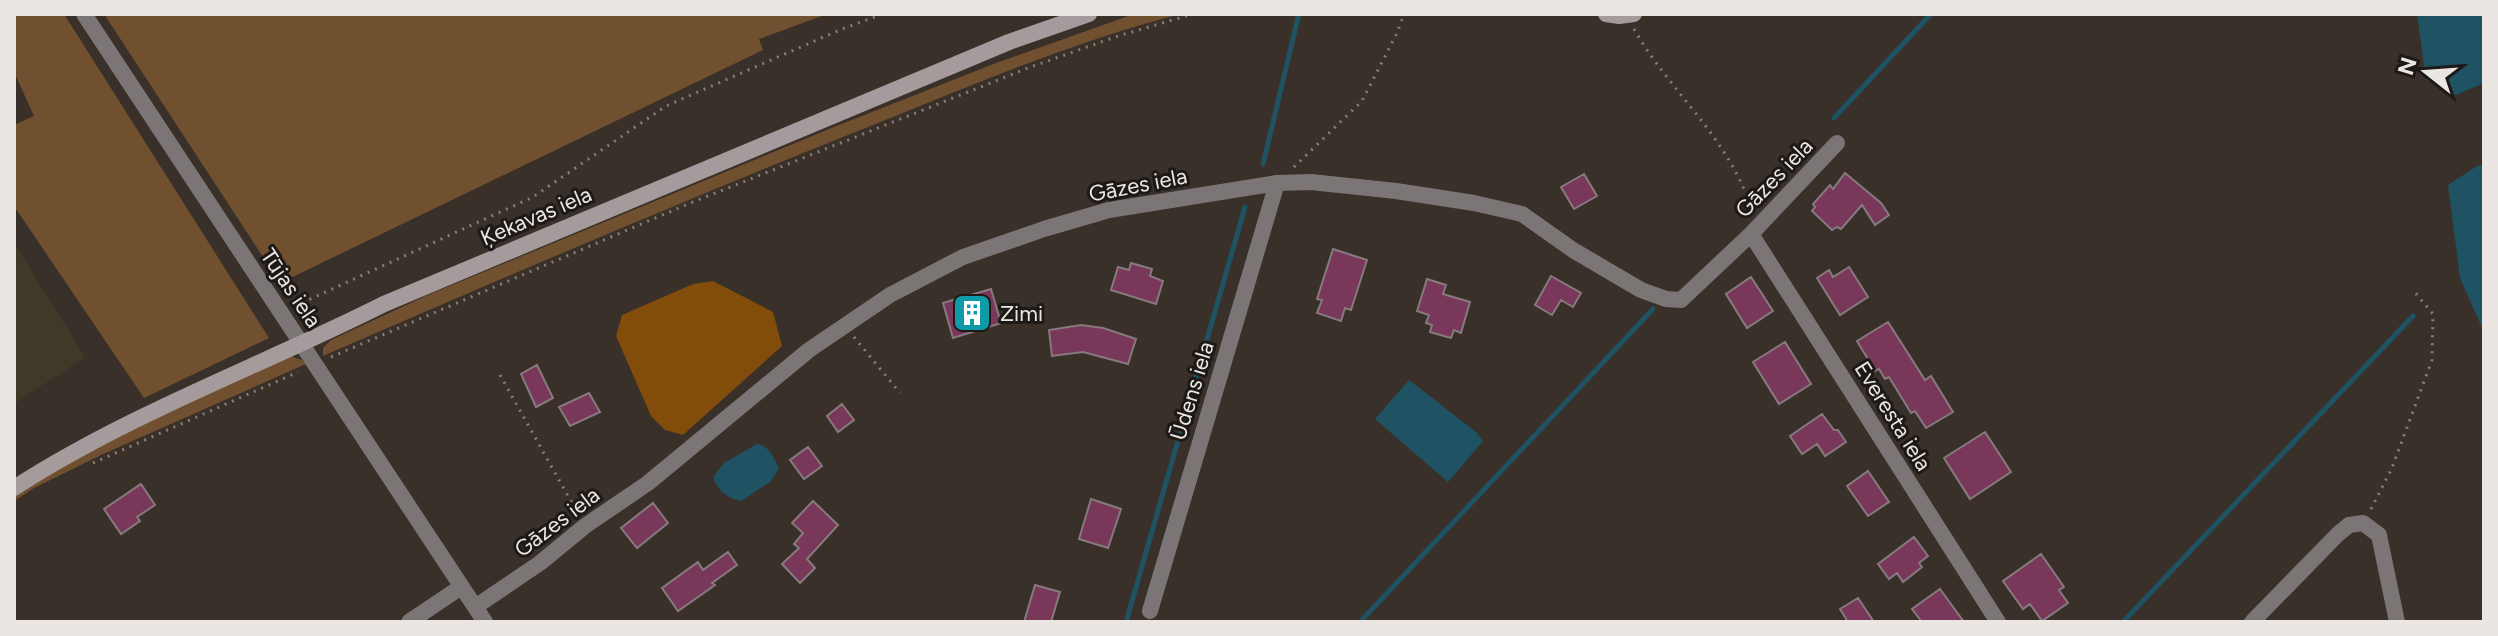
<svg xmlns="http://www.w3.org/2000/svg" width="2498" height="636" font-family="Figtree,sans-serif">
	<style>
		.commercial { fill: #413928 }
		.green { fill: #715030 }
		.forest { fill: #824d0a }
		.water { fill: #1f5364 }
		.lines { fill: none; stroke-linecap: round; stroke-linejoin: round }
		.stream { stroke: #1f5364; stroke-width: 5 }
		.building { fill: #793759; stroke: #867a7f; stroke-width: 2 }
		.path { stroke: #867e79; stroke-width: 3; stroke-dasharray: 2 6; stroke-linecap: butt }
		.street { stroke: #7b7576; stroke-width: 16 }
		.secondary { stroke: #a59b9d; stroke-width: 16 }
		.labels { text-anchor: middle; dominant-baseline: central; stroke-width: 6; stroke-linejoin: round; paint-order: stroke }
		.street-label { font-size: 22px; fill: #ece6e2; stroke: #1d1916 }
		.poi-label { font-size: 22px; fill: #ece6e2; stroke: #1d1916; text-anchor: start }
	</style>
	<rect width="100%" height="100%" fill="#393029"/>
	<!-- commercial -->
	<path class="commercial" d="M14,243L85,357L14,404Z"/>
	<!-- green -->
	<path class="green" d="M14,14H64L269,338L144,398L14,206V125L34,116L14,72Z
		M104,14H827L759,39L763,50L280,283Z
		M1134,14H1181C1070,42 964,89 858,131C678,203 500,279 323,356V348L331,340L428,295L834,127L996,63Z
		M290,356L302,360L306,364L101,455L34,488L14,501V494L109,438Z"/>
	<!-- forest -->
	<path class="forest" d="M713,281L773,312L782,346L683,435L665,430L651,416L616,336L622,315L693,284Z"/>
	<!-- water -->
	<path class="water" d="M2417,14H2484V83L2456,95L2426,80Z
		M2484,165V332L2460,278L2448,185L2477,166Z
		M1409,380L1476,432L1483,441L1448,482L1375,419Z
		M757,444C770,446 774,458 779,469L770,482L741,501C727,498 718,491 713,477L724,463Z"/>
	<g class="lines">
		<!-- stream -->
		<path class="stream" d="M1834,118L1931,14
			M1263,164L1298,18L1297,14
			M1126,622L1245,207
			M1360,622L1653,309
			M2123,622L2413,316"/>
	</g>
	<!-- building -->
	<path class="building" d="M1845,173L1881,203L1889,215L1875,225L1862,205L1841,229L1837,227L1832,230L1812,211L1815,207L1813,204L1830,185L1833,189Z
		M1584,174L1597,196L1574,209L1561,187Z
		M1333,249L1367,260L1351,310L1345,308L1341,321L1317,313L1322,300L1317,299Z
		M1131,263L1152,269L1150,276L1163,281L1156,304L1111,290L1118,267L1129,270Z
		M1849,267L1868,297L1840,315L1817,278L1829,270L1833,277Z
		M1551,276L1581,293L1573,307L1561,300L1552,315L1535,305Z
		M1751,277L1773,311L1747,328L1726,294Z
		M1427,279L1446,285L1443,294L1470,302L1461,333L1454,330L1451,338L1430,332L1432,325L1426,323L1429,315L1417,311Z
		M991,289L1001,323L953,338L943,303Z
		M1888,322L1925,380L1931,376L1953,412L1926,428L1915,411L1911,413L1889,377L1885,379L1879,369L1875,371L1857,341Z
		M1081,325L1103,328L1136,339L1128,364L1083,352L1052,356L1049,330Z
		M1785,342L1811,384L1779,404L1753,362Z
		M537,365L553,398L536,407L521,374Z
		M589,393L600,412L570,426L559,407Z
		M842,404L854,420L838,432L827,416Z
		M1822,414L1834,430H1838L1846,442L1825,456L1817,444L1802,454L1790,436Z
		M1985,432L2011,472L1970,499L1944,458Z
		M808,447L822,466L804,479L790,460Z
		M1868,471L1889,502L1868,516L1847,486Z
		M141,484L155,505L137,517L140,521L121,534L104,509Z
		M1091,499L1121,509L1108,548L1079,539Z
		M813,501L838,525L807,559L815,568L800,583L782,564L799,548L794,544L803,533L792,523Z
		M653,503L668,523L637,548L621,528Z
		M1914,537L1928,556L1919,563L1922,567L1903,582L1897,573L1889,579L1878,564Z
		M728,552L737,565L712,583L715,585L678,611L662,588L698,562L703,570Z
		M2041,554L2064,587L2059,590L2068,603L2042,621L2030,604L2023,609L2003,581Z
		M1035,585L1060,592L1051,622H1024Z
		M1940,589L1964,622H1922L1912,609Z
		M1858,598L1874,622H1848L1840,609Z"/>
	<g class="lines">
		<!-- path -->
		<path class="path" d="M1634,29C1669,91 1731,140 1751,209
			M1294,167L1362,101L1397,33L1404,14
			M295,306L533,197L666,106L842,29L883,14
			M854,337L900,393
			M331,357L688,204L1028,68L1118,36L1193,14
			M500,375L577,512
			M93,463L298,372
			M2371,509L2392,468L2432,360L2433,314L2413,290"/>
		<!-- street -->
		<path class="street" d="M84,14L485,622
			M1751,234L1998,622
			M475,607L540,563L585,526L648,483L809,350L890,295L963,257L1044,229L1109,210L1277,183L1311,182L1396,191L1474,203L1522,214L1573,250L1641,290L1666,299L1681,300L1751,234L1837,143
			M1150,611L1277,183
			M409,622L461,587
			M2252,622L2338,534L2349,525L2363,523L2379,535L2397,622"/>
		<!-- secondary -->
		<path class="secondary" d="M1606,14L1619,16L1634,14
			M14,488C130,413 261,366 384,304L1009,42L1089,14"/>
	</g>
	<!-- icons -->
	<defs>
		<g id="building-square" transform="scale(2)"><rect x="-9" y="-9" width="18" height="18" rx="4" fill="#0f9aa8" stroke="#1d1916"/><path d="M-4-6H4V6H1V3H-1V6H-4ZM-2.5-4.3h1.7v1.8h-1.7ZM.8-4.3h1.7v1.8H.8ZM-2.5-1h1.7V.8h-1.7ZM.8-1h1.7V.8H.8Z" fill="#fff"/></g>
	</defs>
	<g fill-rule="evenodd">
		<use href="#building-square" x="972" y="313"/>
	</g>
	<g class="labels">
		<!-- street labels -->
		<g class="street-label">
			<text transform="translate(1774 178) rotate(-46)">Gāzes iela</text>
			<text transform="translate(1138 185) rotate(-11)">Gāzes iela</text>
			<text transform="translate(536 216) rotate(-23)">Ķekavas iela</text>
			<text transform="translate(291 288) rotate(56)">Tūjas iela</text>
			<text transform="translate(1192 391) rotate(-73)">Ūdens iela</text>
			<text transform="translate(1893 416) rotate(58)">Everesta iela</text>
			<text transform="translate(557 522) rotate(-37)">Gāzes iela</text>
		</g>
		<!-- poi labels -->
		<g class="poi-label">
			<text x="1000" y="313">Zimi</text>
		</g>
	</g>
	<!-- border -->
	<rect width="2498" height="636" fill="none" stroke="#ece6e2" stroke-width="32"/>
	<!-- north arrow -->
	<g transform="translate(2426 72) rotate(287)" stroke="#1d1916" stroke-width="6" paint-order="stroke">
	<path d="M0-6L14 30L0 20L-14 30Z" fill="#ece6e2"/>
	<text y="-12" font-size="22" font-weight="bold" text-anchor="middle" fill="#ece6e2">N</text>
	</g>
</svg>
